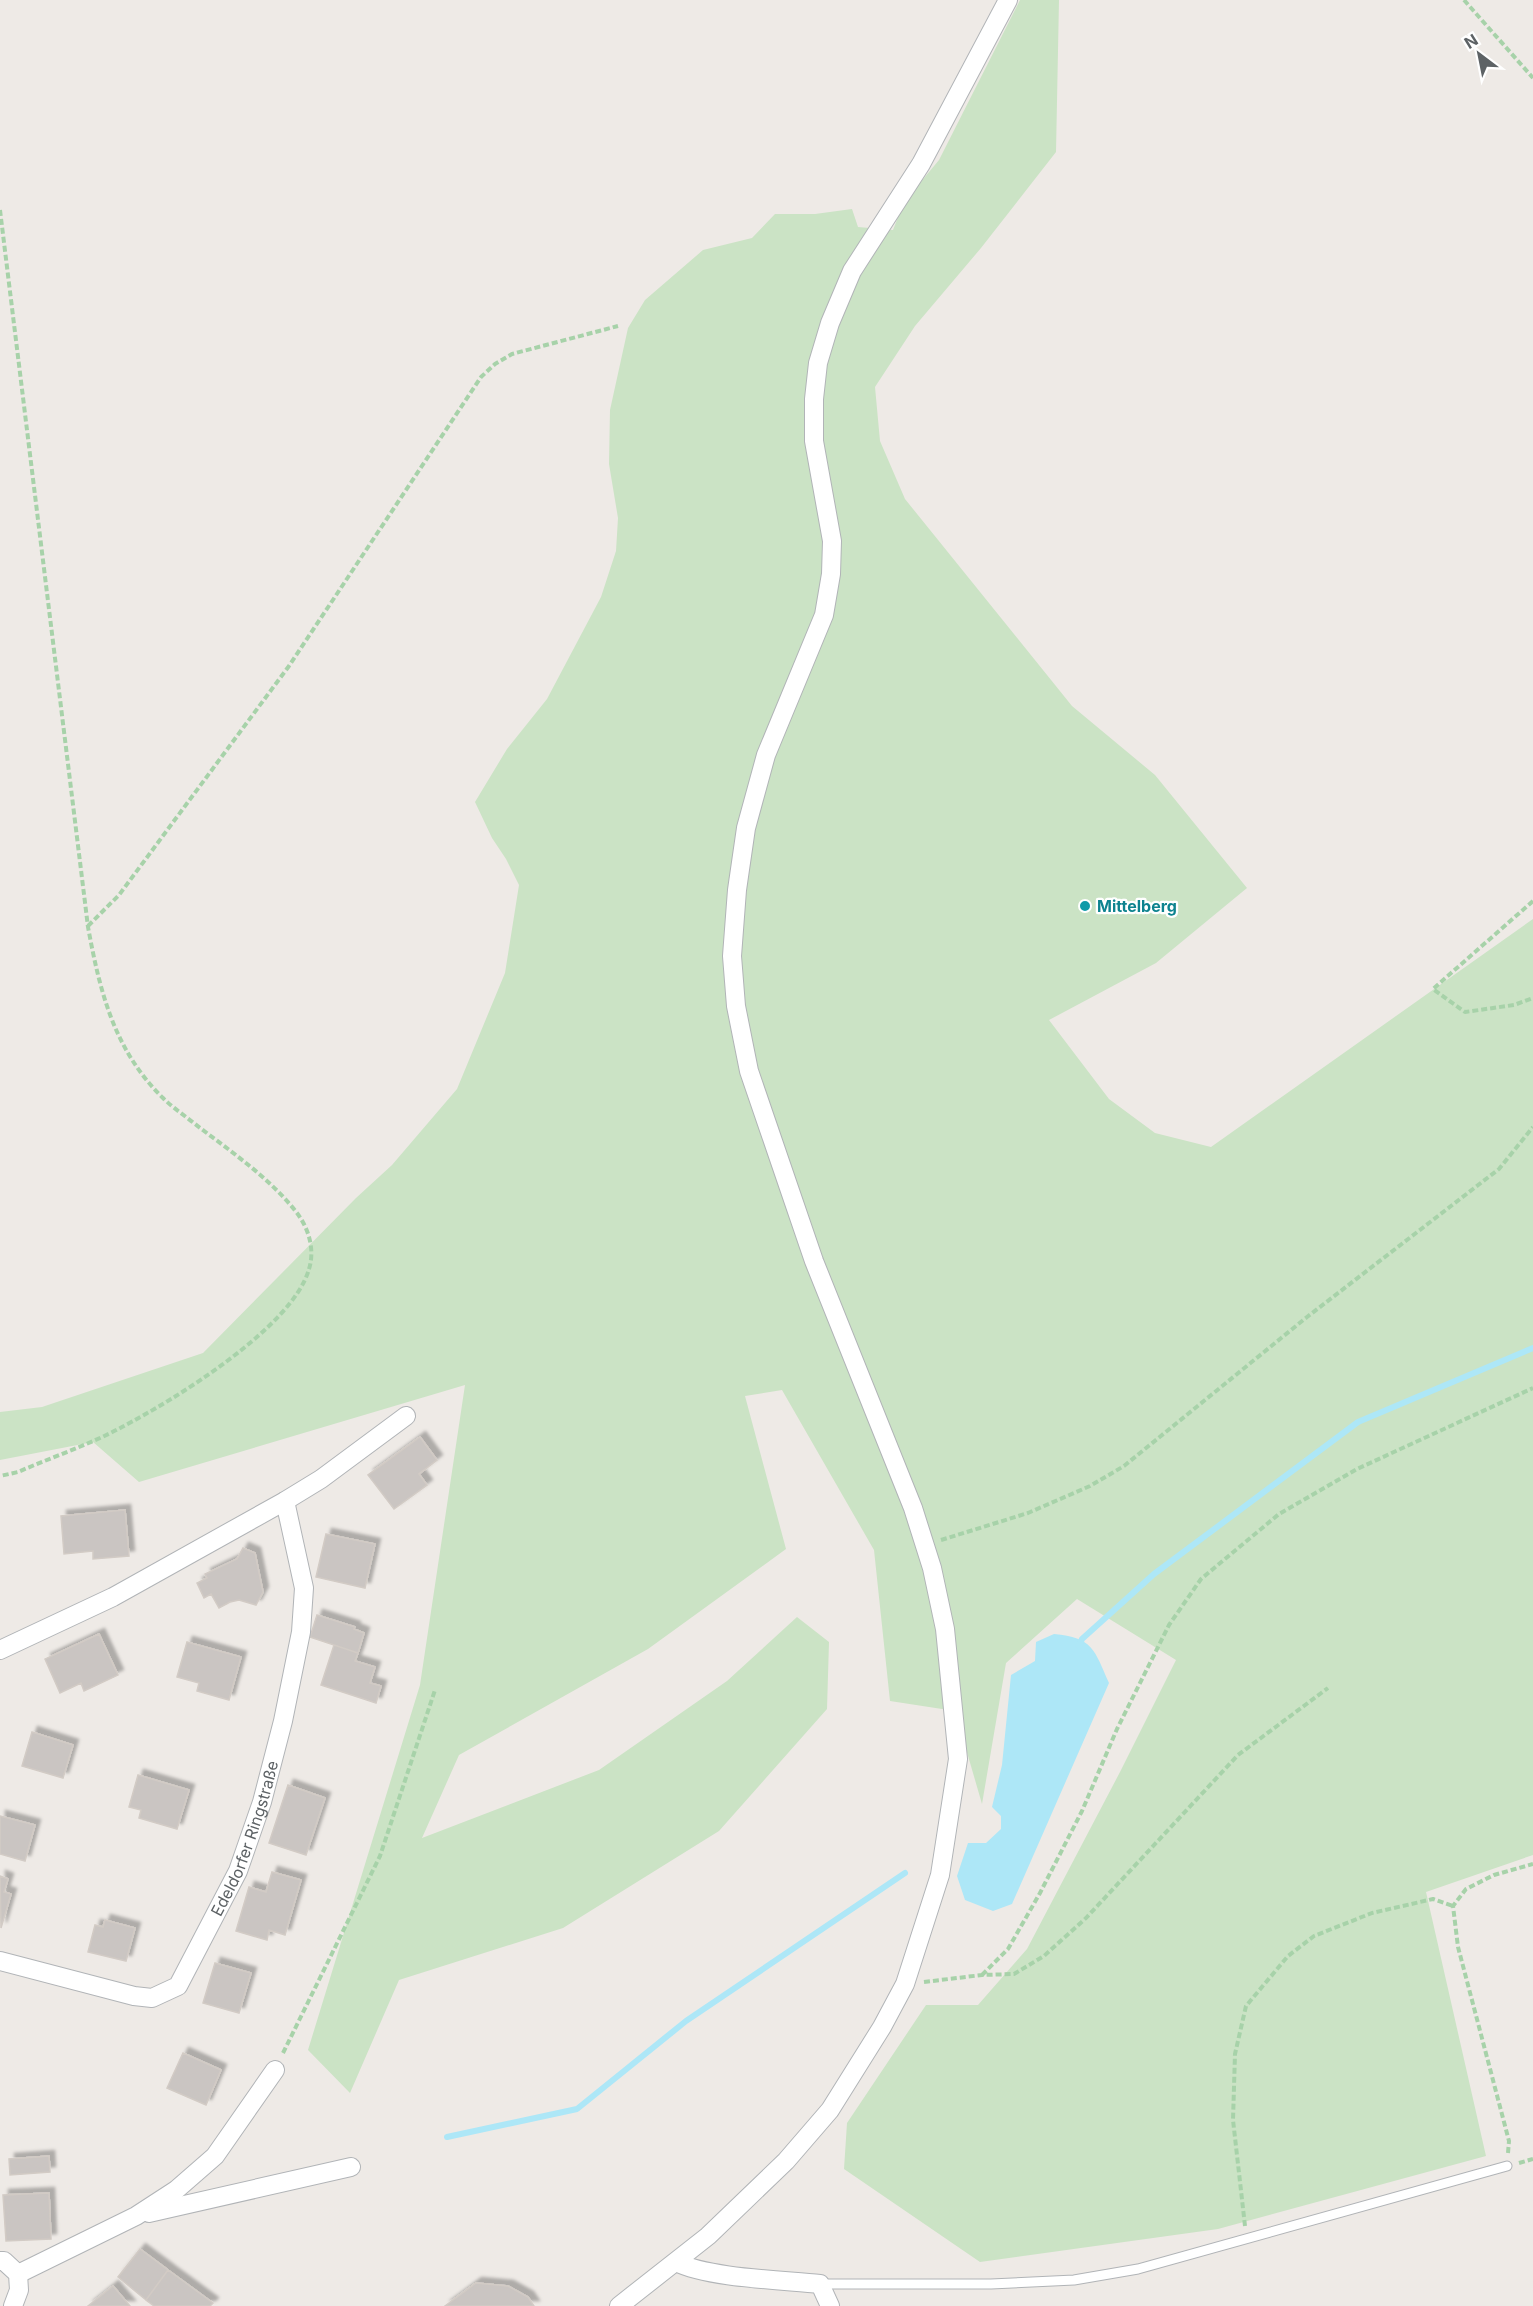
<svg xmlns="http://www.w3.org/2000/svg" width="1533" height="2306" font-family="Inter,sans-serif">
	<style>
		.green { fill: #cbe3c5 }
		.water { fill: #ade7f7 }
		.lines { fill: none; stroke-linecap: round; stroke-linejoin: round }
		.stream { stroke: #ade7f7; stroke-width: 6 }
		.building { fill: #cac5c2; stroke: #d2cbc5; stroke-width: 1.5; filter: url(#shadow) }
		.service-casing { stroke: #b1b4b7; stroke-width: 11 }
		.minor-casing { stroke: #b1b4b7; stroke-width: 20 }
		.path { stroke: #a7d2a9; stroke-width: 4; stroke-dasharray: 6 3; stroke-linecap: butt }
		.service { stroke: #fff; stroke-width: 9 }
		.minor { stroke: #fff; stroke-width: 18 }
		.culture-dot { fill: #0f9aa8; stroke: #fff; stroke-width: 2 }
		.labels { text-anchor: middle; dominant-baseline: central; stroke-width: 4.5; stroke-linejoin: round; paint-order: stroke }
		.culture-label { font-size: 16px; font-weight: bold; fill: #0d838f; stroke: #fff; text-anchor: start }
		.street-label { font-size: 16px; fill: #5d6265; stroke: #fff }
	</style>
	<defs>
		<filter id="shadow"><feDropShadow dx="5.5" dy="-5.5" stdDeviation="1.5" flood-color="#0004"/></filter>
	</defs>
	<rect width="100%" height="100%" fill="#eeeae6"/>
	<!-- green -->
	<path class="green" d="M1020,0H1059L1056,152L981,248L915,326L875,387L880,441L905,499L1072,706L1155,775L1247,888L1156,963L1049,1020L1109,1099L1155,1133L1211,1147L1533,919V1855L1426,1892L1486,2156L1218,2229L980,2262L844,2169L847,2123L926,2005H978L1027,1949L1120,1772L1176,1660L1077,1599L1006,1663L982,1804L955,1711L890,1701L874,1550L782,1390L745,1396L786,1549L648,1649L459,1755L422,1838L599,1770L727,1681L797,1617L829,1642L827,1709L719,1831L563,1928L399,1980L350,2093L308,2050L420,1685L465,1385L139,1482L93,1442L0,1460V1412L42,1407L203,1353L356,1198L392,1165L457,1089L505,973L519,885L506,859L492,838L475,802L507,749L547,699L601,597L616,551L618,518L609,464L610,410L628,328L645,300L703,250L752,238L775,214H815L852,209L858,227L893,230L904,202L939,160Z"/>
	<!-- water -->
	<path class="water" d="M1054,1634C1093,1638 1094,1649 1109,1683L1012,1904L993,1911L965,1900L957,1876L968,1843H986L1001,1829V1816L992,1807L1002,1765L1011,1675L1035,1661L1036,1642Z"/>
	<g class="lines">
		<!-- stream -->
		<path class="stream" d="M1079,1646L1082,1639L1154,1574L1358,1422L1533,1348
			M447,2137L577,2109L686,2021L905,1873"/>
	</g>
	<!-- building -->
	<path class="building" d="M420,1437L437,1460L419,1474L427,1485L394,1509L368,1475Z
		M125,1510L129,1556L93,1559V1551L64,1554L61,1516Z
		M326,1534L375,1544L365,1588L316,1577Z
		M243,1548L255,1553L263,1592L256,1605L239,1600L230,1602L219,1608L211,1594L204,1598L197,1583L207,1578L205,1574L237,1559Z
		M317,1615L355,1627L354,1629L364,1633L358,1653L310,1637Z
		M99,1634L118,1675L84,1691L81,1683L60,1693L45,1659Z
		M187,1642L241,1657L229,1700L197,1691L199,1683L177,1677Z
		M334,1645L358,1653L355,1661L375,1667L370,1683L381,1686L376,1703L321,1685Z
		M32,1732L73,1745L63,1778L22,1766Z
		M138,1775L189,1790L177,1829L139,1818L141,1810L129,1807Z
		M288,1785L325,1798L306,1855L269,1843Z
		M0,1816L35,1825L25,1861L0,1854Z
		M272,1872L301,1880L285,1935L269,1930L267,1940L236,1931L249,1887L266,1892Z
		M0,1876L8,1879L4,1892L11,1894L1,1928Z
		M105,1920L135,1928L126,1961L88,1952L95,1925L103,1927Z
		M215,1963L251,1973L239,2013L203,2003Z
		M183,2053L221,2070L206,2105L167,2088Z
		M49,2156L50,2172L10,2175L9,2159Z
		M49,2193L51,2239L6,2241L3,2195Z
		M140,2249L168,2270L146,2300L118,2277Z
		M168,2270L213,2303L210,2306H154L146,2300Z
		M476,2283L508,2286L528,2297L534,2306H445Z
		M113,2286L130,2306H88Z"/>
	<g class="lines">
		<!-- service casing -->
		<g class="service-casing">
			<path id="service" d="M820,2284H991L1074,2280L1138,2269L1507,2166"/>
		</g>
		<!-- minor casing -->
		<g class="minor-casing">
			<g id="minor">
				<path d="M0,1650L113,1597L285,1501L321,1479L406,1416"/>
				<path id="s1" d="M0,1961L134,1996L152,1998L178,1986L238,1871L262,1802L283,1721L301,1632L304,1588L285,1501"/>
				<path d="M149,2213L351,2167"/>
				<path d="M0,2261H4L18,2274L19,2290L13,2306"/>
				<path d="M676,2262C708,2278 782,2280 820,2284L830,2306"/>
				<path d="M18,2274L136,2216L176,2190L215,2156L275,2070"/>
				<path d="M619,2306L708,2236L786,2161L830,2110L882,2027L905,1984L940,1875L958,1759L945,1629L932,1568L913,1508L814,1261L749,1071L736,1006L732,956L737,890L746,828L766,755L824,615L831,574L832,541L814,441V399L818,363L830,323L852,271L921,164L1008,0"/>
			</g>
		</g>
		<!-- path -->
		<path class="path" d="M1464,0L1533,78
			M0,210L88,927C100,992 114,1050 163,1098C173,1108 184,1115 195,1124C230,1151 269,1177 297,1213C309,1229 315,1250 309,1269C293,1327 174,1400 122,1427C89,1445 52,1457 18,1472L0,1476
			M1533,901L1433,989L1465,1012L1514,1005L1533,998
			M88,926L119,895L289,666L481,377L495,364L512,354L618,326
			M941,1540L1028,1513L1090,1486L1124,1466L1307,1317L1499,1169L1533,1127
			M982,1975L1008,1949L1040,1893L1082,1811L1117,1729L1169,1625L1201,1579L1279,1514L1357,1469L1533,1388
			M924,1982L982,1975L1014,1974L1044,1956L1086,1918L1238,1755L1328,1688
			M283,2053L380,1856L435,1690
			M1508,2153L1509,2141L1458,1947L1453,1906L1466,1889L1494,1875L1533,1864
			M1519,2163L1533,2159
			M1245,2226L1233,2120L1235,2054L1246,2006L1288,1956L1314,1936L1372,1913L1433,1899L1453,1906"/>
		<!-- service -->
		<use href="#service" class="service"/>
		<!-- minor -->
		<use href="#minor" class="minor"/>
	</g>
	<!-- markers -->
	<circle class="culture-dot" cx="1085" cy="906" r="6"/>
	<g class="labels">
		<!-- culture labels -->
		<g class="culture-label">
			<text x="1097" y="906">Mittelberg</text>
		</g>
		<!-- street labels -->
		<g class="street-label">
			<text stroke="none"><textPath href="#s1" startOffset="348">Edeldorfer Ringstraße</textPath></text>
		</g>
	</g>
	<!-- north arrow -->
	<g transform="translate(1479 54) rotate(328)" stroke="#ffffff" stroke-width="4.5" paint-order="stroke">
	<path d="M0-4.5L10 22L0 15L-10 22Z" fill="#5d6265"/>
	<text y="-9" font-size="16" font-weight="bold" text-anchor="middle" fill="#5d6265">N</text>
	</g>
</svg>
